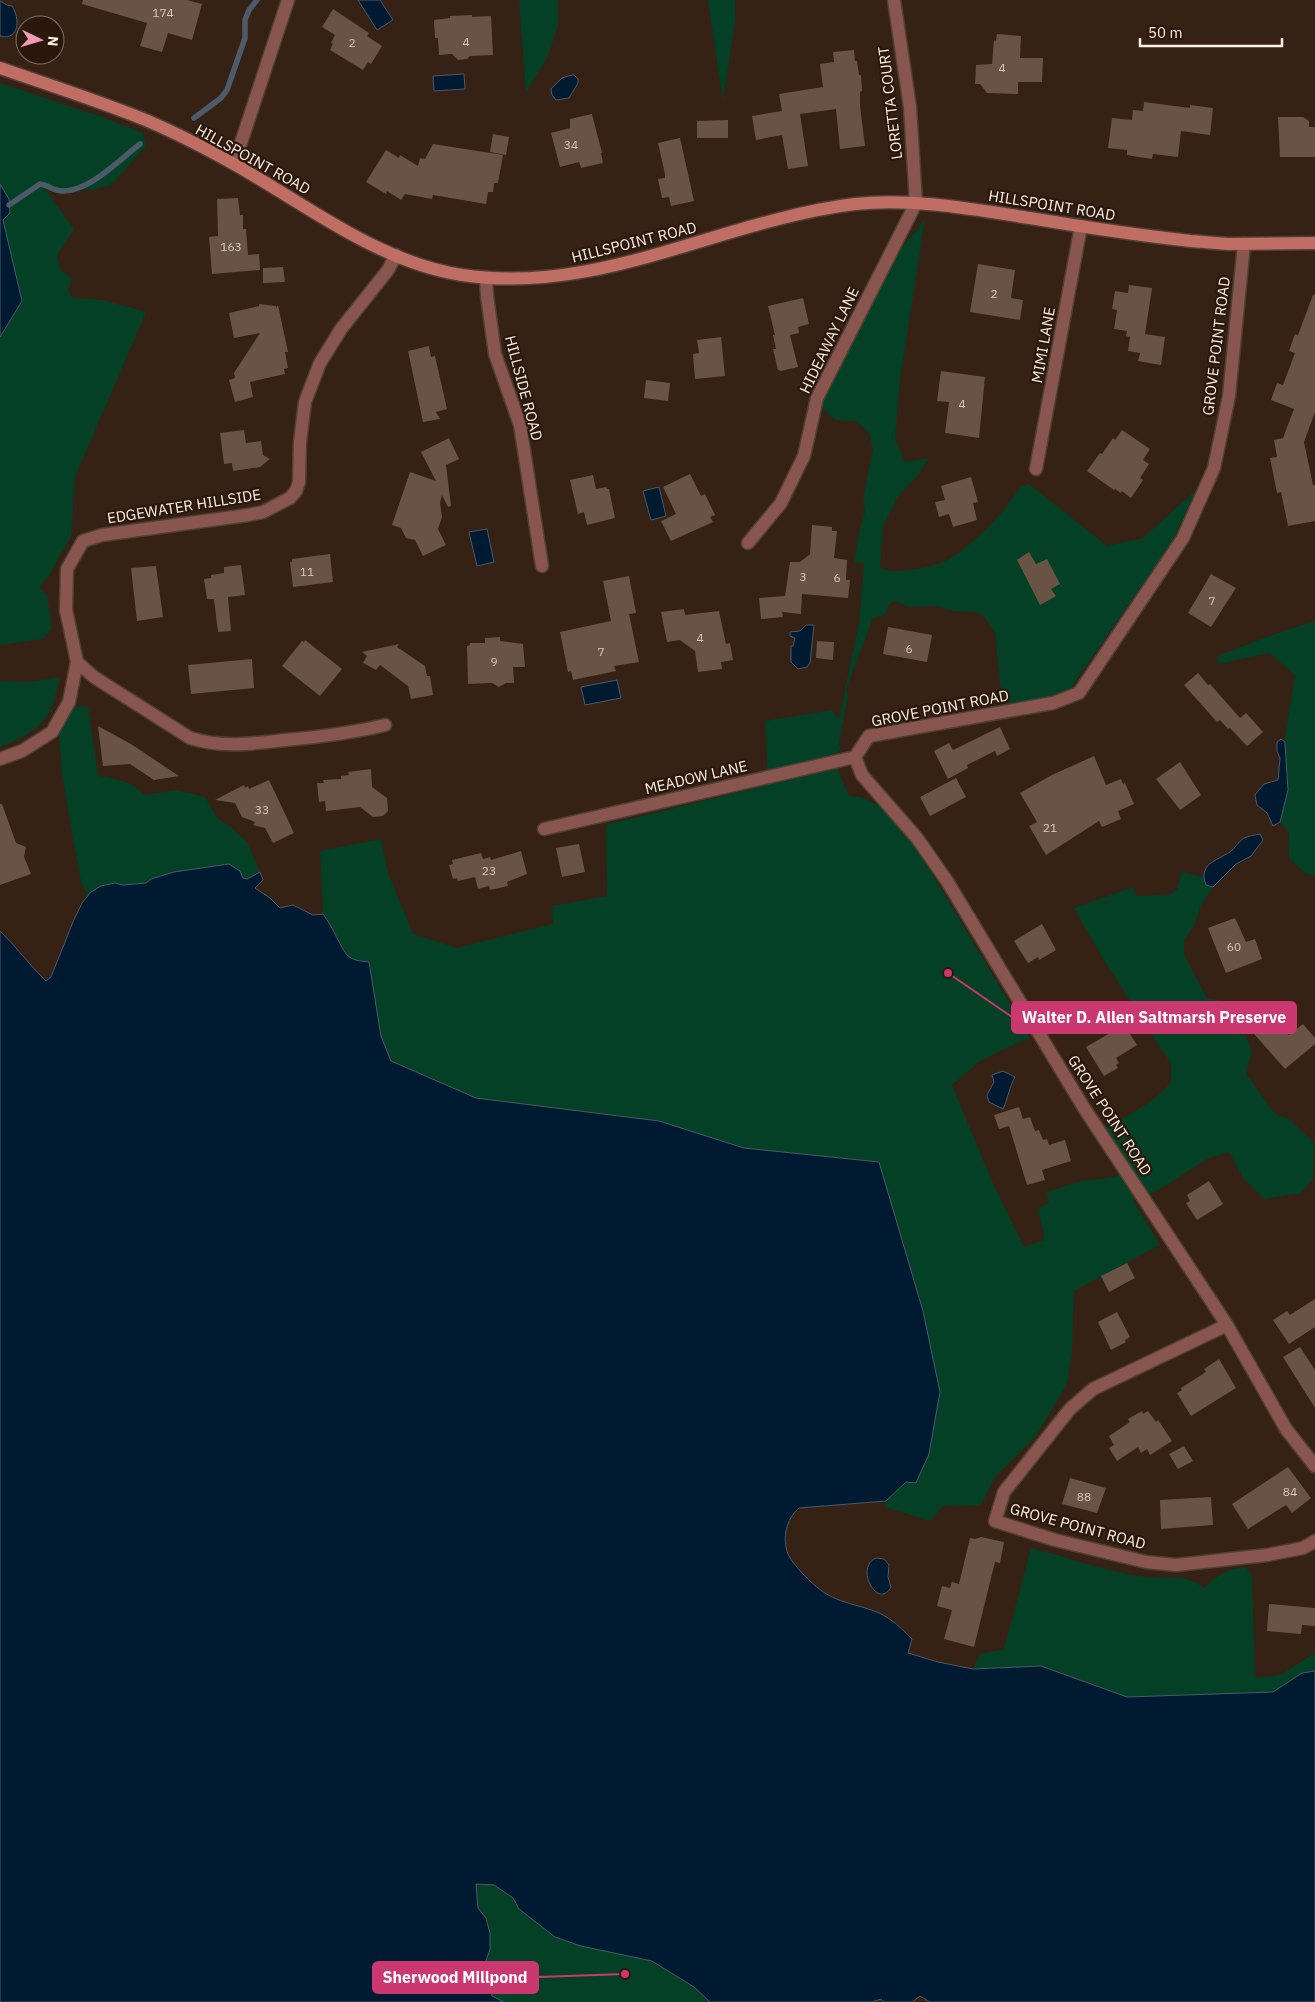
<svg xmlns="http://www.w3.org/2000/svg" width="1315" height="2002" font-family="'IBM Plex Sans',sans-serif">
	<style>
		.green { fill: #044025 }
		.water { fill: #001a32; stroke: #4c5a69 }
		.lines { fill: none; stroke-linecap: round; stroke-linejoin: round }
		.stream { stroke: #4c5a69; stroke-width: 5.5 }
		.building { fill: #695345 }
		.street-casing { stroke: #513f33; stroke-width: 15 }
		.secondary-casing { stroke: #513f33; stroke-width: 15 }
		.street { stroke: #89554f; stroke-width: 12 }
		.secondary { stroke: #c06d64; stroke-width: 12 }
		.labels { text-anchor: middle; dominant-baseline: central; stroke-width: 4.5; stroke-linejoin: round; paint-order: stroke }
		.number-label { font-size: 12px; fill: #d9c9bf }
		.street-label { font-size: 15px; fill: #fef0e8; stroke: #2b180c }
		.leader { fill: none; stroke: #cb3870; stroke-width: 2 }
		.callout-dot { fill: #cb3870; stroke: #2b180c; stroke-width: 2 }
		.callout { fill: #cb3870; stroke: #cb3870; stroke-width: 2 }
		.callout-label { font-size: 16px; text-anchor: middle; font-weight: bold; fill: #fff }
	</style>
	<rect width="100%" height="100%" fill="#352215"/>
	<!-- green -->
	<path class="green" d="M519,0H558V26L546,60L526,92Z
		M708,0H735V22L723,101Z
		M0,83L102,117L143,133L146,146L111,185L91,190L45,189L74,229L57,255L61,271L72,278L68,290L72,298L103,300L146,312L75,477L71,537L62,551L50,574L39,587L47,595L52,628L43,639L0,645V337L22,301L3,220L9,199L0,184Z
		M925,219L900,379L895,438L905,462L929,458L918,475L898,496L883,527L880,568C885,569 890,572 895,571C910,571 938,566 951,558C976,542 1005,512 1020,487L1029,484L1107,546L1143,538L1196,490L1172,542L1070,689L1055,697L1002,704L995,633L984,616L975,612L953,611L937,606L909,607L894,601L888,606L886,614L873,618L847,687L848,695L839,744L841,749L836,756L837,768L849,796L861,797L888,810L913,842L1030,1037L980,1061L952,1085L991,1179L1024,1247L1044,1240C1044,1228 1039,1220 1038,1209L1049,1202L1047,1192L1081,1181L1116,1177L1130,1168L1105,1126C1131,1115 1153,1103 1171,1082V1064L1102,957L1074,908L1133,887L1137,896L1169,895L1177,890L1181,872L1203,877L1206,885L1213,887L1200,907L1194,926L1184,940V955L1207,998L1231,1003L1252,1051L1246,1073L1274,1113L1290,1120L1314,1143L1313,1179L1301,1193L1264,1199L1243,1178L1229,1152L1209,1158L1157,1191L1132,1199L1160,1245L1074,1291L1072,1352L1067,1384L1035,1437L995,1477L981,1505L943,1506L930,1521L885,1507L886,1501L906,1482H916L929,1454L923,1311L879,1162L744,1148L659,1121L476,1098L391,1061L381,1036L369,963L355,961L345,955L338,938L323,914L320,851L381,839L388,873L413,934L457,948L553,924L552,906L607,896L606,825L768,785L765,721L832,710L839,719L859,623L864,563L854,562L859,532L865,512L863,499L873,449L869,433L856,421L835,420L820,406L868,301L889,264Z
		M1315,621V875L1306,874L1289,858V832L1280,822L1288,790L1285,736L1295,675L1269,653L1218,664V656L1269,636Z
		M60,677C51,721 41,730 0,747V681L29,682Z
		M88,706L98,776C117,779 131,781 145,795L177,790L205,797L217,818L231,827L247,842L260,872L247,879L229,864L174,872L152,879L146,883L123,885L115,883L91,892L88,896L81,882L62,775L59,733L74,707Z
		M1031,1548C1066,1557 1103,1570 1138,1576C1162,1580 1184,1572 1204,1588C1216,1576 1229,1568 1246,1567L1252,1577L1255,1678L1280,1675L1315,1653V1671L1302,1673L1273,1692L1127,1697L1041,1666L973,1669L980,1654L1004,1649Z
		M476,1884L493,1885L513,1898L519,1909L555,1937L581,1946L652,1961L694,1987L710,2002H504L492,1996L486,1960L490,1950L486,1918L478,1908Z"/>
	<!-- water -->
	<path class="water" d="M358,0H380L393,20L377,30Z
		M0,1L7,5L12,6C20,18 20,41 0,36Z
		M464,74L465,89L434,91L433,76Z
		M572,75H574L578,79V83L569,98L556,100L552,95L551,89L562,78Z
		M0,184L9,199L10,213L3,220L22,301L0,337Z
		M659,487L666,516L651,520L643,491Z
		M487,529L494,562L477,566L469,532Z
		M806,625H814L810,663L807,667L798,669L791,662V646H793L795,638L790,636V632L800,631Z
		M617,680L621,698L585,705L581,687Z
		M1281,739L1285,742L1288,790L1280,822L1273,826L1267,813L1257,805L1255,795L1264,784L1278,780L1280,758L1277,751V742Z
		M1260,834L1263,840L1251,856L1236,864L1213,887L1206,885C1198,864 1216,861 1230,852C1235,848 1239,841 1244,838C1248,836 1255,835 1260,834Z
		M229,864L240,871L243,878L247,879L260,872L263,880L255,888L270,898L280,908L293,905L313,915L323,914C328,921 333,929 337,938C347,956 346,960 369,962L381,1036L391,1061L476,1098L659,1121L744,1148L879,1162L923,1311L940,1392L929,1454L916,1483L906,1482L886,1501L799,1508C786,1519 782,1538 788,1554C792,1564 813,1585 822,1591C838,1603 861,1605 879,1613C892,1619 902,1629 912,1639L908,1653L938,1662L973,1669L1041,1666L1127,1697L1273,1692L1302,1673L1315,1671V2002H930L920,1996L912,2002H884L881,1999L872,2002H710L694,1987L652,1961L581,1946L555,1937L519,1909L513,1898L494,1885L476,1884L478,1908L486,1918L490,1933V1950L486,1960L492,1996L504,2002H0V931C16,946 29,965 46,981L51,977L73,922L82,903L91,892L101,886L115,883L123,885L146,883L151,879L174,872Z
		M1003,1071L1015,1077C1009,1088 1008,1098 1003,1109L989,1102L987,1095L994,1082L992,1075Z
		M876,1558L884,1559L889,1565L888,1577L891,1587C878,1611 854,1567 876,1558Z"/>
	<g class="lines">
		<!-- stream -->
		<path class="stream" d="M194,118L221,98L227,90L245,38V20L249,10L257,0
			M9,205L40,184C48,185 54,191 62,191C89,192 119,160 140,144"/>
	</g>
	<!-- building -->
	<path class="building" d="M83,0H187L202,4L192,40L168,33L162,52L140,46L147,23L82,4Z
		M333,9L369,33L367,36L382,46L371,64L368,62L363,70L330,50L333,44L331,43L335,35L322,27Z
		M472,15V17L491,16L493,55L470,56L467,59L458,60L452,54L439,55L438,38H435L434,20L450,18V16Z
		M997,34L1021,36L1020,58H1043L1042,82H1018V94L987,93L980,84H975L976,65L992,64L994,40L996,41Z
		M854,50L855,61H857L859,75H861L862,91L860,92V106L865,146L840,149L836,109L800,114L808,166L788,169L782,135L756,140L752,116L782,111L779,94L823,87L820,64L834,62L833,52Z
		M1144,102L1190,108V105L1213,108L1210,135L1181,131L1178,157L1153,154L1152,159L1138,157L1127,155V150L1108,148L1112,118L1132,120L1133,110L1143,111Z
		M592,114L602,153H601L603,163L581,168L579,162L560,167L551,133L570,128V119Z
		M1278,117H1303L1309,121V127H1315V157H1280Z
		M728,120V138H697V121Z
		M493,134L509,137L506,155L490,152Z
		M680,138L694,201L671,206L669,197L662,198L658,179L665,178V174L658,143Z
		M433,144L503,155L498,183H494L493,192H488L486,204L433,195L432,199L405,194L401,200L387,191L386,194L366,182L386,150L399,158L400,155L418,166L420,158L425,159Z
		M238,198L240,215H243V229H246L248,255L259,254L260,270L212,274L209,237L218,236L217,199Z
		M978,264L1015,270L1011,298L1023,300L1020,320L970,312Z
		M283,267L285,282L263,283V268Z
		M1129,285L1152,288L1145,334L1165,337L1161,365L1138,361L1140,353L1128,351L1130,337L1126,336L1127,331L1114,329L1117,310L1112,309L1115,291L1128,293Z
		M1313,295H1315V412L1304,442L1313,485H1315V521L1288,526L1281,492L1277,493L1270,458L1277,457L1274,440L1283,438L1294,409L1271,400L1277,383L1283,385L1295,353L1289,351L1295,334L1298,335Z
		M803,298L809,324L798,327L799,333L790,335L798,367L781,371L778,370L773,349H776L773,335H775L768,306Z
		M259,304L276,306V308L278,305L288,352H285L288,368L284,369L285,374L250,382L253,397L235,402L229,380L235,378L234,373L260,333L234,338L229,313L259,306Z
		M721,337L725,376L695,379L693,354L699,353L697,340Z
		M429,346L431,357L435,356L447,409L436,412L440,419L423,422L408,351Z
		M941,371L985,377L979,438L945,433L949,402L937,401Z
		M646,380L670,383L668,401L644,398Z
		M244,430L246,443L261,441L263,455L270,459L260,467L233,471L232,463L224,464L220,433Z
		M1122,430L1150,449L1143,460L1149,464L1140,478L1143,480L1131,498L1122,491L1121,493L1115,489L1114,490L1087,471L1100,453L1102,454L1113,438L1115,440Z
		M449,438L459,459L446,465L451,506L448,507L442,495L440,503L442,517L438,529L446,545L423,556L415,540L406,538L401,528L392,525L410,472L436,481L421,452Z
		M690,474L701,496L705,494L715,515L710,517L713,522L671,541L661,521L676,514L663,487Z
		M593,475L596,489L606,487L607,489H609L615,518L587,525L584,512L578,514L570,480Z
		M971,477L978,502L973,503L977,520L953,527L949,514L939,517L935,502L945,500L941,486Z
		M812,525L832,527V531H837L834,558L847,560L846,580H850L848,598L802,594L801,614L782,612L783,617L761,619L759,598L785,596L790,562H800L810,554Z
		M1029,552L1036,564L1047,559L1060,584L1051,589L1056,596L1040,605L1017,560Z
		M330,554L333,582L293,587L290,562H292V559Z
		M241,565L245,595L228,597L231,631L218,632L214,599H207L204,579L211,578V575L224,573V567Z
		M156,566L163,617L137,621L131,568Z
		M1211,574L1236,588L1211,627L1188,613Z
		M629,576L636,613L629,614L639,662L614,666L616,671L573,680L571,671L568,672L560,632L611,621L603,581Z
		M684,609L685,615L719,611L726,644L730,643L733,660L721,662L722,669L698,672L695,651L680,640L667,642L661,612Z
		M888,627L932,635L927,662L883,654Z
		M500,637V641L523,644L525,667H513L514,683H506L499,687L492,683L468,684L467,646L470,645V643H485V638Z
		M305,640L342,669L320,696L282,666L302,641L304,642Z
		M817,641L834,642L833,660L816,658Z
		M399,644L397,647L425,666L427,676H430L433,695L411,699L408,686L380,665L376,670L363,663L367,656L362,652Z
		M252,659L254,688L191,694L188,665Z
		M1198,673L1208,685L1210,684L1240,718L1246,713L1263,732L1247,746L1230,728L1228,729L1220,720L1217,722L1184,685Z
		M98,726L131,744L179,776L154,780L130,764L103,766Z
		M1000,727L1010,749L997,756L995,751L967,765L968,768L948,779L934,751L949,743L953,750Z
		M1094,756L1106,785L1121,779L1123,784L1125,783L1134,804L1118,811L1121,819L1102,827L1099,821L1046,855L1029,826L1037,822L1020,793L1052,775Z
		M1180,762L1201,795L1180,810L1156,779Z
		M371,769L372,787L387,798L388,811L383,816L373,817L360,807L326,811L325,801L319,802L317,783H324L323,780L341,779V776L349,775L348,772Z
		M956,778L966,797L930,816L920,797Z
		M269,780L294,833L273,843L265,828L253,825L255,822L242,817L235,803L215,800L244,785L245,788L248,786L249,789Z
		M0,804H2L16,843L26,847L24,857L31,874L0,885Z
		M579,844L585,872L562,877L556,848Z
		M521,851L527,874L507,882L508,886L490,890L489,886L478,889L475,877L458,881L457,878L453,879L449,865L453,864L452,860L481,853L483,859L490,857L491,860Z
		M1235,918L1246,942L1255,939L1262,959L1226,973L1208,928Z
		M1042,924L1056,950L1039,960L1038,957L1028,963L1014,941Z
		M1266,1012L1282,1029L1283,1028L1289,1035L1303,1024L1315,1038V1044L1285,1069L1248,1027Z
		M1124,1025L1137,1045L1116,1058L1119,1063L1116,1065L1118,1068L1104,1076L1086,1047Z
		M1019,1107L1023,1119L1030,1117L1035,1131L1039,1130L1043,1140L1047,1139L1049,1145L1065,1140L1071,1161L1042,1170L1045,1180L1027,1185L1009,1126L999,1129L994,1115Z
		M1209,1181L1223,1204L1197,1220L1186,1203L1190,1201L1187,1195Z
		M1127,1263L1135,1278L1109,1292L1101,1276Z
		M1315,1299V1327L1289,1344L1273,1320L1287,1311L1290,1315Z
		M1117,1312L1130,1337L1125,1340L1126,1342L1111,1350L1098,1322Z
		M1300,1347L1315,1370V1408L1283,1357Z
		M1219,1359L1236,1388L1191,1416L1177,1393L1182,1390L1181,1388L1206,1372L1204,1369Z
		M1142,1411L1143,1414L1148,1411L1156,1422L1158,1420L1172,1441L1150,1455L1147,1449L1141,1453L1138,1447L1117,1461L1109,1448L1114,1445L1109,1436L1130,1422L1128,1419Z
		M1184,1446L1193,1461L1178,1469L1169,1454Z
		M1288,1467L1311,1498L1292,1513L1286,1505L1248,1529L1232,1504Z
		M1070,1478L1106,1488L1097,1513L1062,1504Z
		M1211,1497L1213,1525L1161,1529L1160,1500Z
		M981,1537L1004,1542L1000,1563L995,1562L974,1647L944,1639L952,1610L937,1606L942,1586L950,1588L952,1582L959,1584L970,1538L975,1539Z
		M1269,1604L1315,1608V1626L1302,1625L1301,1634L1267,1631Z"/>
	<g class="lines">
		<!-- street casing -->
		<g class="street-casing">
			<path id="street" d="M234,164L288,0
				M486,278L487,296L495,354L520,425L542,566
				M1036,469L1081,226
				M748,543L781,503L799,466L804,456L817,398L916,203L910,107L894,0
				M77,662L94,677L190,738C222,748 252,744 285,740C319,737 352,733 385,725
				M855,757L862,775L917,838L947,881L1084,1108L1227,1325L1286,1429L1315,1466
				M855,757L869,736L1053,703L1079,693L1183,538L1214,468L1229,396L1244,244
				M0,759L22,751L52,732L69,702L77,662L66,610L67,569L83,541L102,535L248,515L263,512L290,498L296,491L299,482L300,442L305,402L320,363L341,329L388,270L396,255
				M544,829L855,757
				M1227,1325L1093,1389L1070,1409L1004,1492L995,1521L1055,1540L1146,1562L1176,1565L1267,1555L1303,1548L1315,1541"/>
		</g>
		<!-- secondary casing -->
		<g class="secondary-casing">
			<path id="secondary" d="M0,68C49,85 99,101 148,121C176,133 205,148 232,163C306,204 377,262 462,275C599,296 722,220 855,204C913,198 972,209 1030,218C1083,227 1137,235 1191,241L1228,244L1315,243"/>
		</g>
		<!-- street -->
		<use href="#street" class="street"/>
		<!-- secondary -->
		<use href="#secondary" class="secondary"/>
	</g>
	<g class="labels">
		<!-- number labels -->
		<g class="number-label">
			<text x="163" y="12">174</text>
			<text x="466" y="41">4</text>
			<text x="352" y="42">2</text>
			<text x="1002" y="67">4</text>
			<text x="571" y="144">34</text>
			<text x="231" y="246">163</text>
			<text x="994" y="293">2</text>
			<text x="962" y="403">4</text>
			<text x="307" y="571">11</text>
			<text x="803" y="576">3</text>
			<text x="837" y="577">6</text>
			<text x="1212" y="600">7</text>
			<text x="700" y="637">4</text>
			<text x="909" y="648">6</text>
			<text x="601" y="651">7</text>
			<text x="494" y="661">9</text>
			<text x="262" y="809">33</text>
			<text x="1050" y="827">21</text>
			<text x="489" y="870">23</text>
			<text x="1234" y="946">60</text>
			<text x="1290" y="1491">84</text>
			<text x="1084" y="1496">88</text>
		</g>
		<!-- street labels -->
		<g class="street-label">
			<text transform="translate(890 103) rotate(-97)">LORETTA COURT</text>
			<text transform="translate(253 159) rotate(29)">HILLSPOINT ROAD</text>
			<text transform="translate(1052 205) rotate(9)">HILLSPOINT ROAD</text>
			<text transform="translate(634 242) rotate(-14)">HILLSPOINT ROAD</text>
			<text transform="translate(829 340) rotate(-64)">HIDEAWAY LANE</text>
			<text transform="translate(1043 345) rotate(-80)">MIMI LANE</text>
			<text transform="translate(1216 346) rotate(-83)">GROVE POINT ROAD</text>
			<text transform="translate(524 388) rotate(75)">HILLSIDE ROAD</text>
			<text transform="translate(184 506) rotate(-9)">EDGEWATER HILLSIDE</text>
			<text transform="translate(940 708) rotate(-11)">GROVE POINT ROAD</text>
			<text transform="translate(696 777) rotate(-13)">MEADOW LANE</text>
			<text transform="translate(1110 1115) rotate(57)">GROVE POINT ROAD</text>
			<text transform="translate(1078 1526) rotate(15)">GROVE POINT ROAD</text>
		</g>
	</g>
	<!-- callouts -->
	<path class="leader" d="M948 973L1012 1017M625 1974L538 1977"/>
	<g class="callout-dot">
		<circle cx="948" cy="973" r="5"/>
		<circle cx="625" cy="1974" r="5"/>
	</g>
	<g class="callout">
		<rect x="1012" y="1002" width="284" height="31" rx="5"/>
		<rect x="373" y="1962" width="165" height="31" rx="5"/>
	</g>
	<g class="callout-label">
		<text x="1154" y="1023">Walter D. Allen Saltmarsh Preserve</text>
		<text x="455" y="1983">Sherwood Millpond</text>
	</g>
	<!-- north arrow -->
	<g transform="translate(40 40) rotate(95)"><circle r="24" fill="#2b180c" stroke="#7f6e64"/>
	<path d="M0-4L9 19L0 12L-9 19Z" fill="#f19ab1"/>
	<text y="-8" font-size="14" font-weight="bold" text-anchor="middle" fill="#fef0e8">N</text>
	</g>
	<!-- scale -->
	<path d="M1140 38v8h142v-8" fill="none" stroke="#fef0e8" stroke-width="2.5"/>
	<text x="1148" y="38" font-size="15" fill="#fef0e8" stroke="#2b180c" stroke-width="4" paint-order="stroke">50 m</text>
</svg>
